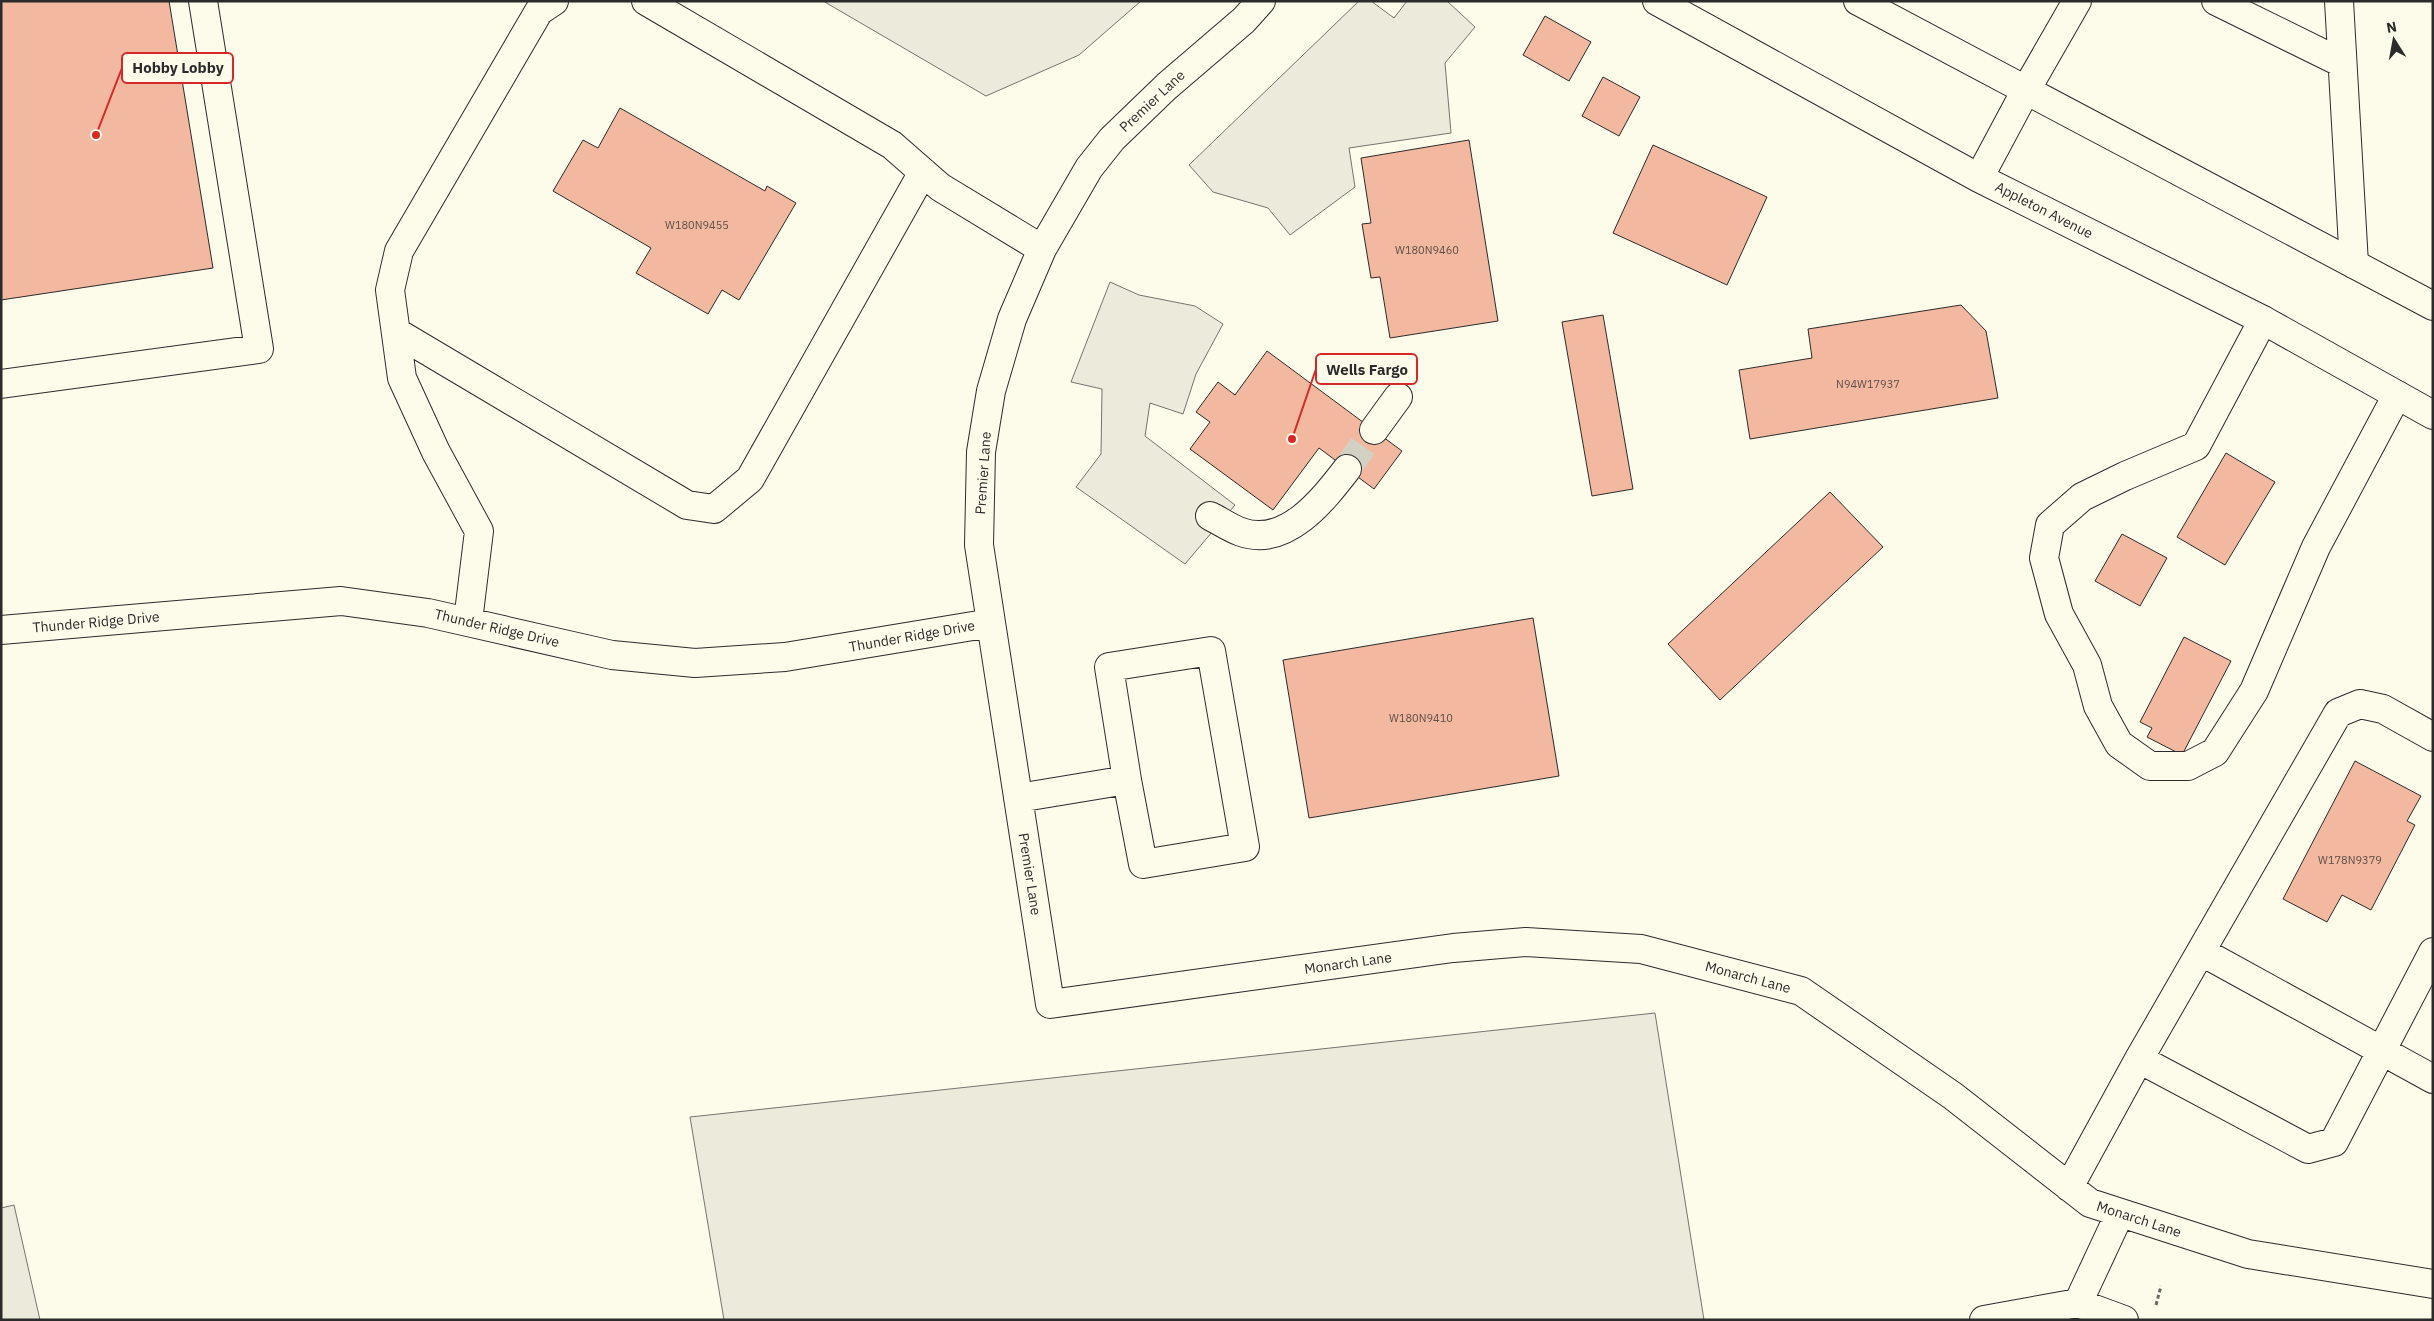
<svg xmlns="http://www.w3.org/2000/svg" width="2434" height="1321" font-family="'IBM Plex Sans',sans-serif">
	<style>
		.parking { fill: #eceadb; stroke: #74746e }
		.building { fill: #f2b8a0; stroke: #2b2b2b }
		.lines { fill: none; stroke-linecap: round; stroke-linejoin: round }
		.minor-tunnel { stroke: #d3d1c4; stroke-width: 28; stroke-dasharray: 28 14; stroke-linecap: butt }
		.minor-casing { stroke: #2b2b2b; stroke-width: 30 }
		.major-casing { stroke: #2b2b2b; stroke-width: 30 }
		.path { stroke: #6a6964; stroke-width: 3; stroke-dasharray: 4 2.5; stroke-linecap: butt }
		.minor { stroke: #fdfbea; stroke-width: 28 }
		.major { stroke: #fdfbea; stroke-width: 28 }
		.labels { text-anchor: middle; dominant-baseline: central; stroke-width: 4; stroke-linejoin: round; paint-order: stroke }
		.number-label { font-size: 11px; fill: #5d4e48 }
		.street-label { font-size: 14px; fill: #2b2b2b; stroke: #fdfbea }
		.leader { fill: none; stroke: #d62828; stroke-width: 2 }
		.callout-dot { fill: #d62828; stroke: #fdfbea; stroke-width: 2 }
		.callout { fill: #fdfbea; stroke: #d62828; stroke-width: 2 }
		.callout-label { font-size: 15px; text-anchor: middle; font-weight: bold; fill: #2b2b2b }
	</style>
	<rect width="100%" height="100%" fill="#fdfbea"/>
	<!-- parking -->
	<path class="parking" d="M823,1H1141L1079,55L986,96Z
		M1359,1H1371L1394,18L1407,1H1447L1475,27L1445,63L1451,133L1349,148L1355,187L1290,235L1268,208L1213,192L1189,165Z
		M1110,282L1139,295L1195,306L1223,324L1196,374L1183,414L1150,403L1145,436L1235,505L1185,564L1076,487L1101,454L1102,389L1071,382Z
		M1655,1013L1704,1320H724L690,1117Z
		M14,1205L40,1320H1V1208Z"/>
	<!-- building -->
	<path class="building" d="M1,1H169L213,268L1,300Z
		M1545,16L1591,42L1569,81L1523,55Z
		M1603,77L1640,97L1619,136L1582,116Z
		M620,108L765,191L767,186L796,203L739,300L722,290L708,314L636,273L651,248L553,191L583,140L598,148Z
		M1469,140L1498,321L1390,338L1380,277L1371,278L1362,224L1371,223L1361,158Z
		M1653,145L1767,197L1727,285L1613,233Z
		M1961,305L1986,331L1998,398L1750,439L1739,370L1812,358L1808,329Z
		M1603,315L1633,489L1592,496L1562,322Z
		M1267,351L1402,451L1374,489L1319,448L1273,510L1190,449L1210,422L1196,412L1218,382L1235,395Z
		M2226,453L2275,482L2225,565L2177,537Z
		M1830,492L1883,547L1720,700L1668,644Z
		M2122,534L2167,558L2140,606L2095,581Z
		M1533,618L1559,776L1309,818L1283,660Z
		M2184,637L2231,661L2182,755L2147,737L2152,728L2140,722Z
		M2355,761L2421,796L2407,821L2415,825L2371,910L2342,895L2327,922L2283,899Z"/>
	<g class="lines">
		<!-- minor-tunnel -->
		<path class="minor-tunnel" d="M1347,469L1374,430"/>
		<!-- minor casing -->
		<g class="minor-casing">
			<path id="minor" d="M646,1L892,145L940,187L1042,249
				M1261,1L1244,20L1167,86L1112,139L1089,168L1042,249L1012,319L991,391L981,452L979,545L1050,1004L1453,948L1526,942L1641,949L1801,991L1953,1096L2090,1203L2248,1254L2433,1284
				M2216,1L2342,63
				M2339,1L2354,264
				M2026,90L2077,1
				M2263,320L2196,446L2125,476L2082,497L2050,525L2044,558L2059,614L2087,665L2098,706L2119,744L2150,766H2188L2215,752L2254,691L2316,547L2397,395
				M396,332L687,505L714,509L750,479L923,172
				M1,384L259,349L203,1
				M1374,430L1398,397
				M1210,516C1220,521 1230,528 1241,532C1286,548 1323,500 1347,469
				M468,621L479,531L436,452L402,378L390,290L399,251L539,11L554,1
				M1,630L341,601L428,613L612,655L695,663L785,657L991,623
				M1018,798L1127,780L1109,667L1211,651L1245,847L1143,864L1127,780
				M2202,952L2433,1079
				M2139,1059L2308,1149L2334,1142L2433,952
				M2069,1187L2139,1059L2338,713L2360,704L2383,709L2433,737
				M2120,1213L2078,1303L2124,1320
				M1984,1320L2078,1303"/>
		</g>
		<!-- major casing -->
		<g class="major-casing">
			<path id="major" d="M1657,1L1979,178L2263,320L2433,415
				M1858,1L2433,306
				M1979,178L2026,90"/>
		</g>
		<!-- path -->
		<path class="path" d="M2156,1305L2161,1286"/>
		<!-- minor -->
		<use href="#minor" class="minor"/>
		<!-- major -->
		<use href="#major" class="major"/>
	</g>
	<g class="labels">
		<!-- number labels -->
		<g class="number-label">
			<text x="697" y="225">W180N9455</text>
			<text x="1427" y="250">W180N9460</text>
			<text x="1868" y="384">N94W17937</text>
			<text x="1421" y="718">W180N9410</text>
			<text x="2350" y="860">W178N9379</text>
		</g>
		<!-- street labels -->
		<g class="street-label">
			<text transform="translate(1152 101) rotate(-43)">Premier Lane</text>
			<text transform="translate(2044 210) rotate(27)">Appleton Avenue</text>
			<text transform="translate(983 473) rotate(-86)">Premier Lane</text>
			<text transform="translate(96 622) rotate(-5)">Thunder Ridge Drive</text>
			<text transform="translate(497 628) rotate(13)">Thunder Ridge Drive</text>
			<text transform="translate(912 636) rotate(-10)">Thunder Ridge Drive</text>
			<text transform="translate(1030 874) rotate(81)">Premier Lane</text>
			<text transform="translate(1348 963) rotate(-8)">Monarch Lane</text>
			<text transform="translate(1748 977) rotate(15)">Monarch Lane</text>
			<text transform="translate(2139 1219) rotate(18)">Monarch Lane</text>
		</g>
	</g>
	<!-- callouts -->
	<path class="leader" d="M96 135L122 68M1292 439L1316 369"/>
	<g class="callout-dot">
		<circle cx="96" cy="135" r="5"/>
		<circle cx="1292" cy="439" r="5"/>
	</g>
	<g class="callout">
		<rect x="122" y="53" width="111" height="30" rx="5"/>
		<rect x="1316" y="354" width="101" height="30" rx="5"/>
	</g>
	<g class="callout-label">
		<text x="178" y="73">Hobby Lobby</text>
		<text x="1367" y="375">Wells Fargo</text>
	</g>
	<!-- border -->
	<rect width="2434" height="1321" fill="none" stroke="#2b2b2b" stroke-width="5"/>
	<!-- north arrow -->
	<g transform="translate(2394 40) rotate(349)" stroke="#fdfbea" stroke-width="4" paint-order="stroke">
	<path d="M0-4L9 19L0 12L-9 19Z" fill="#2b2b2b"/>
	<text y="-8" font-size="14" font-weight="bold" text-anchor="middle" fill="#2b2b2b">N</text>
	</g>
</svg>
